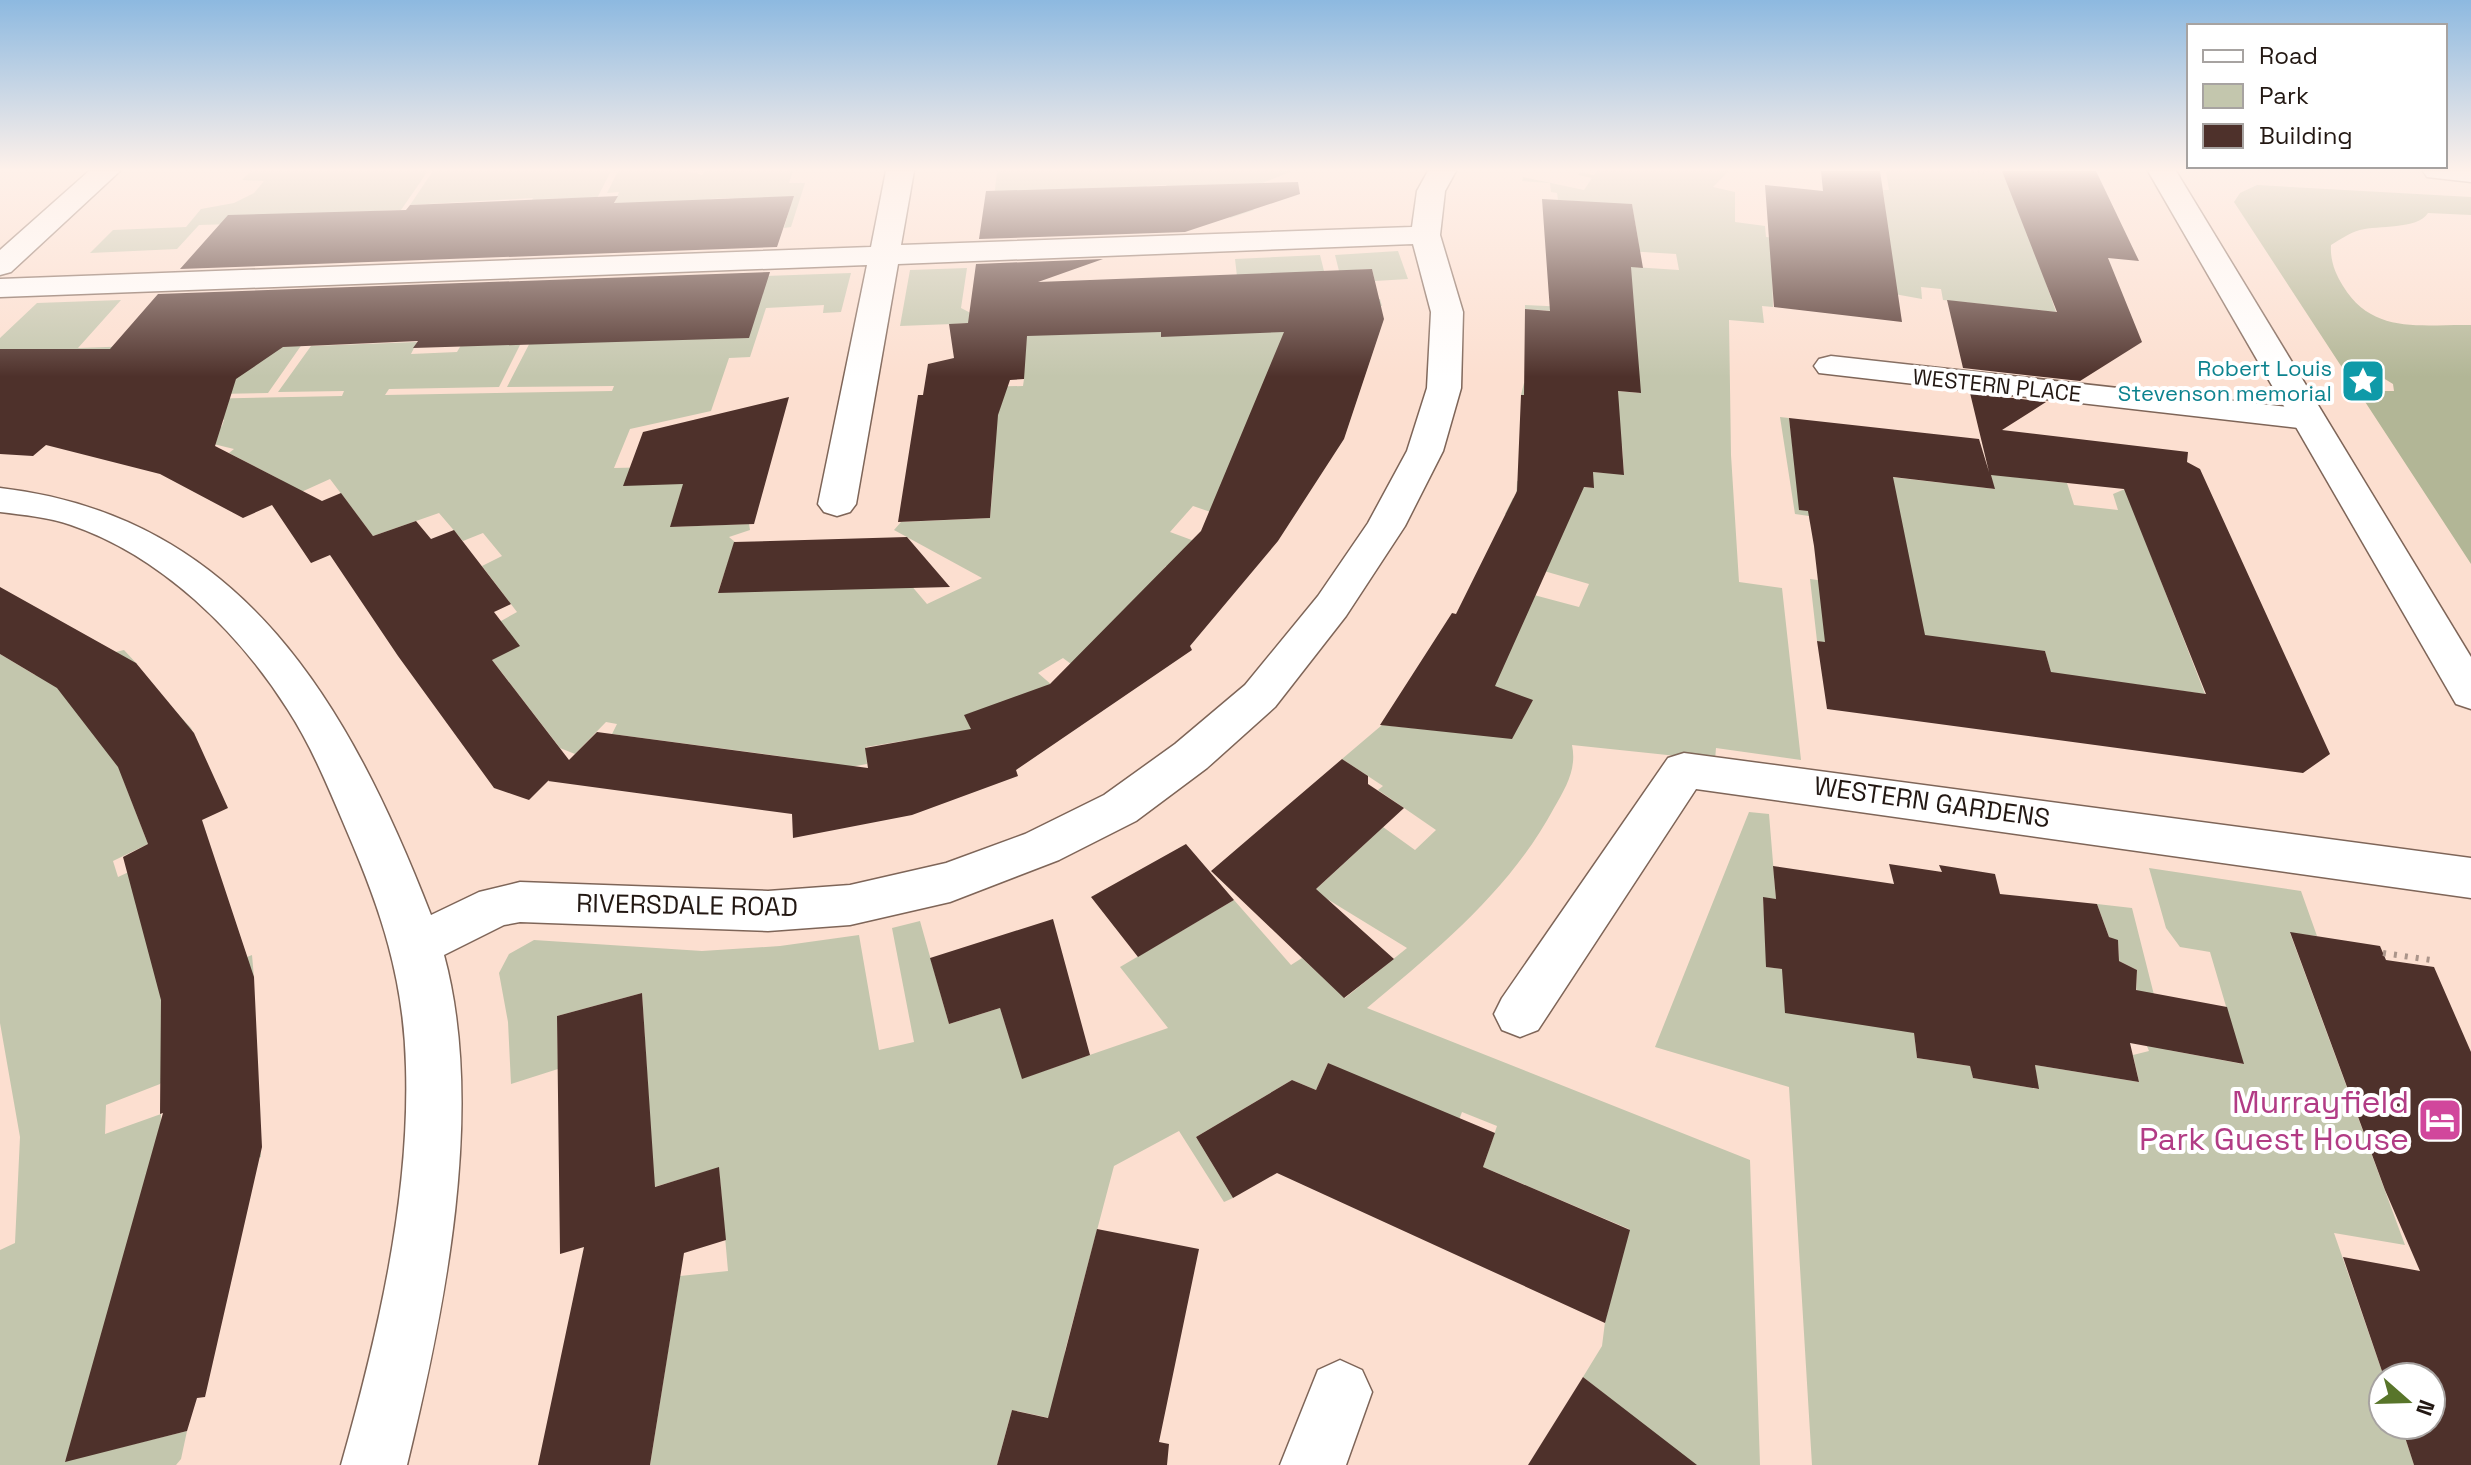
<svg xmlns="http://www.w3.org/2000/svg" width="2471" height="1465" font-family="'Space Grotesk',sans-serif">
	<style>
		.green { fill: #c3c6ad }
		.forest { fill: #b2b696 }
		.building { fill: #4e312b; fill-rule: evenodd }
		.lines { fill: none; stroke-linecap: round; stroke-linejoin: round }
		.minor-casing { stroke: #7e6558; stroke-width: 3 }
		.tertiary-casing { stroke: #7e6558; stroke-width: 3 }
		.primary-casing { stroke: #7e6558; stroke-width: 3 }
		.path-far1 { stroke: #ab958a; stroke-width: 4; stroke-dasharray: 1 4; stroke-linecap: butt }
		.path { stroke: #ab958a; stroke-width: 6; stroke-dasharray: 3 8; stroke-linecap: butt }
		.minor { fill: #fff; fill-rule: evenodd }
		.tertiary { fill: #fff; fill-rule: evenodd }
		.primary { fill: #fff; fill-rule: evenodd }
		.labels { text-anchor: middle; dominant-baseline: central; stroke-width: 8; stroke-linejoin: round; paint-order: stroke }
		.far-culture-label { font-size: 22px; fill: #0d838f; stroke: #fff; text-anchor: end }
		.far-street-label { font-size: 22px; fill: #231813; stroke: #fff }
		.street-label { font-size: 26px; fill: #231813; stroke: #fff }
		.near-hotel-label { font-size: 32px; fill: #b23c85; stroke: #fff; text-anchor: end }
	</style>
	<rect width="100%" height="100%" fill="#fcdfd0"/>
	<!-- green -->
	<path class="green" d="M251,171H428L401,210L349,212L339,221L199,225L177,249L90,253L113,230L186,227L201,209L234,203L254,193L264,181L242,180Z
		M433,171H611L592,208L583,198L542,199L536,210H527L533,198L410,205Z
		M618,171H688L702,175L704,171H793L789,183H805L791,227L784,228L790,207L728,198L710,199L706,208L614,204L619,192L607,193Z
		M997,171H1290V172L1232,195L1254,210L1230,218L1227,191L1167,193L1166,185L1147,186V193L994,199Z
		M1597,171H1729L1713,187L1735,192V222L1765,226L1766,237L1795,240L1886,213L1883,190H1889L1886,171H1998L2028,178L2035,251L2056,312L1943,300L1941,289L1921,287L1922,299L1772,272L1773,307L1762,306L1764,323L1729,320L1731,455L1739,582L1782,588L1801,760L1716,748L1715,760L1572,745C1577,769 1566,787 1554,808C1510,890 1438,949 1367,1008L1750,1160L1760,1465H1694L1583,1377L1602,1346L1605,1322L1629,1229L1483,1167L1497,1126L1462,1112L1447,1152L1328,1063L1316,1090L1292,1080L1196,1137L1233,1198L1224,1202L1179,1131L1114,1166L1065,1351L1059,1420L1012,1410L997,1465H650L680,1276L728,1271L719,1168L654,1187L642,993L557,1016L558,1069L511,1084L508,1022L499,973L509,954L534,940L702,951L780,946L859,935L879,1050L914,1042L892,928L920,921L949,1024L1000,1008L1023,1078L1168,1028L1120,967L1234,900L1291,965L1302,958L1345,998L1407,948L1314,891L1383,827L1415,850L1436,830L1378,790L1383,786L1342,759L1382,725L1512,738L1485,683L1534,595L1579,607L1589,584L1544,571L1562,529L1505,514L1513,498H1516L1517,481L1593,488V472L1624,474L1622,445L1593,443L1521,395L1524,383L1640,393L1596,314L1525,309V305L1567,307L1618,266L1679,270L1676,254L1562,247L1639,245L1632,205L1558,200L1557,193L1551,192L1550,183L1522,181L1523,177L1584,190L1592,178L1578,175L1580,172L1594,175Z
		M1398,251L1408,279L1375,281L1372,269L1339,271L1335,255Z
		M1320,255L1324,271L1272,302L1380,299L1382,306L1327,308L1231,519L1193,506L1170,532L1208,546L1187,574L1166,566L1079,670L1063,658L1038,673L1053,686L965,715L974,733L922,752L915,739L866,747L867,764L817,773L801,759L612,734L617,724L606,722L575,754L560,748L492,660L501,621L517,612L482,566L502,556L483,533L463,541L439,513L373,536L330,479L288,498L281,480L229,453L234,449L201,441L222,426L224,420L196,399L342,396L344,391L278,392L311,346L417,342L411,354L457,352L464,340L524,337L499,387L389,389L385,395L612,391L614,386L507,387L539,325L765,276L851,273L841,312L823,313L824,305L766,308L750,357L729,358L711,411L630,429L614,468L659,467L685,479L671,527L749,524L750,530L729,537L735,542L718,592L904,577L927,604L982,578L894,530L901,522L990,518L994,470L975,387L1023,386L1024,379L978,323L900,326L910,270L967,268L961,308L988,322L1161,329V336L1241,311L1235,259Z
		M121,300L78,348L305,340L268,393L164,395L64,349H12L0,360V338L37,303Z
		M1780,417L1789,418L1795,466L1943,483L1966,472L1970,486L1994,489L1990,474L2067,483L2074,505L2118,510L2113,494L2125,489L2205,694L2051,673L2045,651L2024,685L1817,641L1810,579L1914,593L1810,523L1809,516L1795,514Z
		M124,650L137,664L105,750L177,713L191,728L199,745L123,779L148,844L113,861L118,877L206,836L247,957L252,955L254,978L160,1084L106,1105L105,1134L161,1114L160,1161L260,1123L261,1157L250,1161L65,1461L187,1431L181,1459L176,1465H0V1250L15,1243L20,1137L0,1023V654L35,675L48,668Z
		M1749,812L1769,814L1776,899L1763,898L1767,967L1782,969L1914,1033L1917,1058L1970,1066L1973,1078L2038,1089L2035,1065L2139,1082L2133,1055L2149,1051C2137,1024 2135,999 2137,970L2119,961L2118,941L2109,937L2097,904L2132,908L2168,1050L2243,1064L2210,952L2180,947L2166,928L2149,868L2301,891L2317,936L2290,933L2405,1245L2334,1233L2384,1377L2383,1425H2401L2414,1465H1812L1789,1087L1655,1047Z"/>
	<!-- forest -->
	<path class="forest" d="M2257,185L2471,197V215L2428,213C2417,230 2378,225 2360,230C2349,233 2341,239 2331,245C2330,260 2335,273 2343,286C2373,335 2420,324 2471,325V564L2358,391H2394L2393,384L2375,373L2343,369L2234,202L2240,193Z"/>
	<!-- building -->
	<path class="building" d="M1821,171H1880L1902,322L1774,307L1765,185L1823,191Z
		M2002,171H2096L2139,261L2108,258L2142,342L2080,381L1963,368L1947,300L2057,312Z
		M1298,182L1300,194L1185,232L979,239L986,191Z
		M618,196L614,203L794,196L777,247L180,269L228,215L406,210L410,205Z
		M1542,199L1632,204L1643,268L1631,267L1641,393L1618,391L1624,475L1593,472L1594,488L1584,487L1495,686L1533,700L1512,739L1380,725L1452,613L1456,614L1517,491L1521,395H1524L1525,309L1550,311Z
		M1103,259L1038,282L1372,269L1384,319L1344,439L1278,541L1190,646L1192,650L1016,770L1018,776L912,815L793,838L792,814L548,781L556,773L529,800L494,788L398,656L330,555L311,563L272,505L243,518L160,474L46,445L33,456L0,454V349H110L158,294L770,272L749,338L413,348L418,341L283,347L236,379L215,446L322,501L341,493L373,536L416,521L431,539L454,530L511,604L494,612L520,646L492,660L569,760L597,732L868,768L865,748L971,729L964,715L1050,684L1201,531L1284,332L1161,337V332L1027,336L1024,379L1010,380L998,415L990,518L898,522L918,395H923L928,364L954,358L949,324L968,323L976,264Z
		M1970,393L2046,402L2002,430L2188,452L2187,462L2200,469L2330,754L2303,773L1827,709L1817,641L1825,642L1814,546L1808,511L1799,510L1789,418L1979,439L1989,472ZM1991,475L2124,489L2206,694L2051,672L2045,651L1925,635L1893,477L1995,489Z
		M789,397L754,524L670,527L683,484L623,486L643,432Z
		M907,537L950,587L718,593L734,542Z
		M0,587L136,663L194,733L228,808L202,820L254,977L262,1147L205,1397L197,1398L187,1431L65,1462L163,1113L160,1114L161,1000L123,857L148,844L118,767L57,688L0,654Z
		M1342,759L1368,776V784L1404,808L1316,889L1394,959L1344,998L1211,871Z
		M1186,844L1234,900L1138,957L1091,897Z
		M1889,864L1942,872L1939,865L1995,874L2000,894L2097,904L2109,937L2118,940L2119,961L2137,970L2136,990L2227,1007L2244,1064L2130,1043L2139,1082L2035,1065L2039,1089L1973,1078L1970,1066L1917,1058L1914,1033L1785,1013L1782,969L1766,967L1763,897L1776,899L1773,866L1894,884Z
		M1053,919L1090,1055L1022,1079L1000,1008L949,1024L930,958Z
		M2290,932L2380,946L2386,960L2434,967L2471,1052V1465H2414L2401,1425H2431V1377H2384L2343,1257L2420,1271L2385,1190Z
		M642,993L655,1187L719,1167L726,1240L684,1253L650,1465H538L584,1247L560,1254L557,1016Z
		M1328,1063L1495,1133L1483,1167L1630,1230L1605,1323L1277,1173L1233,1198L1196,1137L1292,1080L1316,1090Z
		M1097,1229L1199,1249L1159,1442L1169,1444L1167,1465H997L1012,1410L1048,1418Z
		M1583,1377L1697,1465H1528Z"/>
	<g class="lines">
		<!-- minor casing -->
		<g class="minor-casing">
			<path id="minor" d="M89,171H120L11,272L0,275V250Z
				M886,171H914L901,245L1412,227L1417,191L1428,171H1456L1445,191L1440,235L1463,312L1461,388L1443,451L1405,526L1346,616L1275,707L1207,768L1136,821L1059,860L950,902L850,925L768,931L520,922L504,925L444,955C486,1110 444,1312 407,1465H341C377,1338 410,1200 406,1067C404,978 381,910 346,829C329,789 312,747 288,710C239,632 160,555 71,525C48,517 24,515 0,512V488C243,516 350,707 431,915L479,892L520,882L768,891L850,885L946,863L1025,834L1104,795L1175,744L1245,685L1318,596L1368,523L1407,451L1427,388L1431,312L1413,244L898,264L856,504L850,512L837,516L824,512L818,504L867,265L0,297V279L871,247Z
				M1831,356L2307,409L2319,412L2324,419L2319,426L2307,429L1819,373L1814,366L1819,359Z
				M1684,753L2471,858V898L1696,789L1538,1030L1520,1037L1502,1030L1494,1014L1502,998L1668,758Z
				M1340,1360L1362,1370L1372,1392L1346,1465H1280L1318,1370Z"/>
		</g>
		<!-- tertiary casing -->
		<g class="tertiary-casing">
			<path id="tertiary" d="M2423,171H2471V182L2427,177Z"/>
		</g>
		<!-- primary casing -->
		<g class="primary-casing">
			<path id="primary" d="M2148,171H2176L2471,657V709L2456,704Z"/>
		</g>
		<!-- path-far1 -->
		<path class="path-far1" d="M1973,171L1985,174L1986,171"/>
		<!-- path -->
		<path class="path" d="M2383,953L2431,960"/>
		<!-- minor -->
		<use href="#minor" class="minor"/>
		<!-- tertiary -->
		<use href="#tertiary" class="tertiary"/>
		<!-- primary -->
		<use href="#primary" class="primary"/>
	</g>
	<!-- sky -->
	<linearGradient id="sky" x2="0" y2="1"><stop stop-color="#8db9e0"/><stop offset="0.45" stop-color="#fef1ea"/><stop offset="1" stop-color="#fef1ea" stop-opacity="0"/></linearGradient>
	<rect width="2471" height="377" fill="url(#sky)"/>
	<!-- icons -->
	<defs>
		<g id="sight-square" transform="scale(2.3)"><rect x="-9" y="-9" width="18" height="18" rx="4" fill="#0f9aa8" stroke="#fff"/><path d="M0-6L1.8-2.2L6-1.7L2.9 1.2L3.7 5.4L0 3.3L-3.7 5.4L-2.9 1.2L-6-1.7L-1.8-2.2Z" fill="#fff"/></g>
		<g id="hotel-square" transform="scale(2.3)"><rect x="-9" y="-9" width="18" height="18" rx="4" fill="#d1479c" stroke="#fff"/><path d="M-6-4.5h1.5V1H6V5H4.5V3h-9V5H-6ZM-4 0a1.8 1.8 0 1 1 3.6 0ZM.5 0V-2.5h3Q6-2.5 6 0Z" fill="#fff"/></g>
	</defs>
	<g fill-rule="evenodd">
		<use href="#sight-square" x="2363" y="381"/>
		<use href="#hotel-square" x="2440" y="1120"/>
	</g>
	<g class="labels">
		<!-- far-culture labels -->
		<g class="far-culture-label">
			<text x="2332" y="368">Robert Louis<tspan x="2332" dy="25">Stevenson memorial</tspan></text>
		</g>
		<!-- far-street labels -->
		<g class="far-street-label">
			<text transform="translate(1997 385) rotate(6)">WESTERN PLACE</text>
		</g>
		<!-- street labels -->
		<g class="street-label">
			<text transform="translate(1932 802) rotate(8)">WESTERN GARDENS</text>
			<text transform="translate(687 905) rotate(1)">RIVERSDALE ROAD</text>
		</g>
		<!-- near-hotel labels -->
		<g class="near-hotel-label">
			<text x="2409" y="1102">Murrayfield<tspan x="2409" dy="37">Park Guest House</tspan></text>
		</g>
	</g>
	<!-- legend -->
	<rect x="2187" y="24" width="260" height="144" fill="#ffffff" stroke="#a7a3a1" stroke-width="2"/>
	<rect x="2203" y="50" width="40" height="12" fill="#ffffff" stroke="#a7a3a1" stroke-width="2"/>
	<text x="2259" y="64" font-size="24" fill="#231813">Road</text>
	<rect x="2203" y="84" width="40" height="24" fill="#c3c6ad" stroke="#a7a3a1" stroke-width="2"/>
	<text x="2259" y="104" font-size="24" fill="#231813">Park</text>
	<rect x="2203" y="124" width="40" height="24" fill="#4e312b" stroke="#a7a3a1" stroke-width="2"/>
	<text x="2259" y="144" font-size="24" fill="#231813">Building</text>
	<!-- north arrow -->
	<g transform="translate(2407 1401) rotate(110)"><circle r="38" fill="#ffffff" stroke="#a7a3a1" stroke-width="2"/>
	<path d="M0-6L14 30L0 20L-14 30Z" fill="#58752a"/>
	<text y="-12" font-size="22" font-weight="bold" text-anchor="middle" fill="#231813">N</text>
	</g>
</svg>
